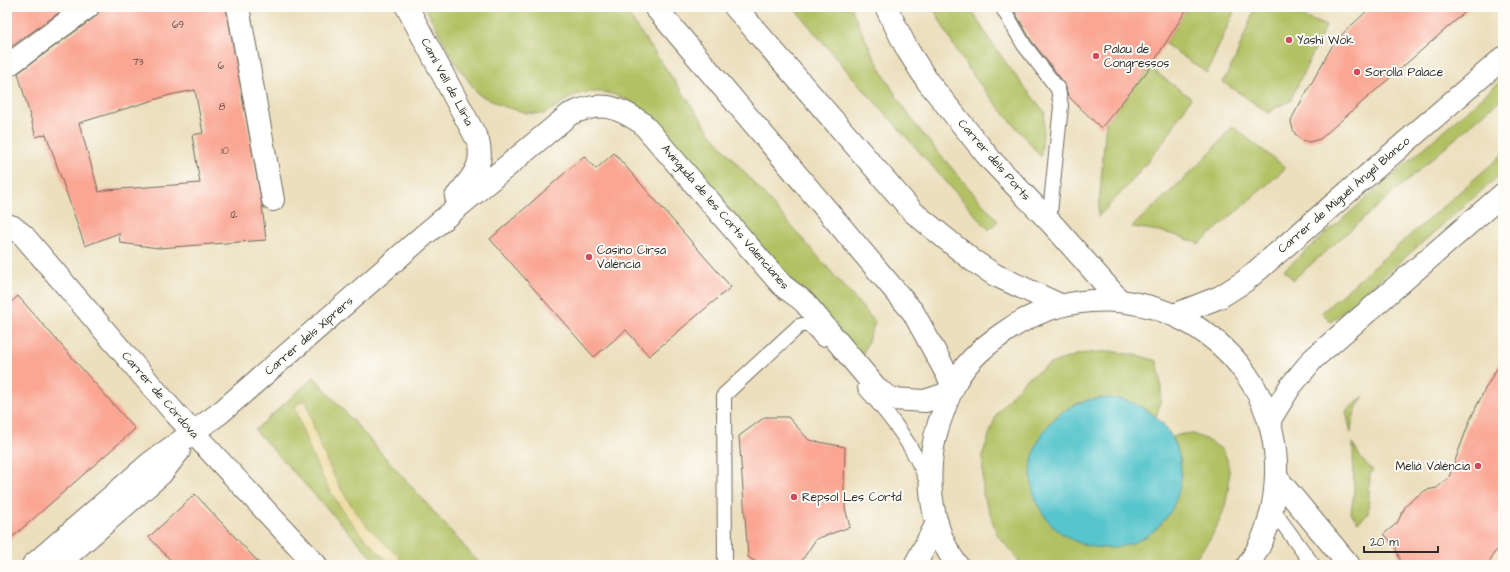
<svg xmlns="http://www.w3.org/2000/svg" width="1510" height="572" font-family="'Architects Daughter',sans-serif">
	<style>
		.green { fill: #b2c164; stroke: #6e7648 }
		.sand { fill: #eeda9e; stroke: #8c8264 }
		.water { fill: #57c5cc; stroke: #41787c }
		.building { fill: #faa693; fill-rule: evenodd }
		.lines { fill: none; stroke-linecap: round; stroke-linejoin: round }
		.lane-casing { stroke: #6f6a5e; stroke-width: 16 }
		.street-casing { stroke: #6f6a5e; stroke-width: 24 }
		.secondary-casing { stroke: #6f6a5e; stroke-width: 24 }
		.primary-casing { stroke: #6f6a5e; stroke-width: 24 }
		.highway-casing { stroke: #6f6a5e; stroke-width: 24 }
		.lane { stroke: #fff; stroke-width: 14 }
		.street { stroke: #fff; stroke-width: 22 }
		.secondary { stroke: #fff; stroke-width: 22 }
		.primary { stroke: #fff; stroke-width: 22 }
		.highway { stroke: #fff; stroke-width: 22 }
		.poi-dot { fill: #d1495b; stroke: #fdfcf7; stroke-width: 1.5 }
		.labels { text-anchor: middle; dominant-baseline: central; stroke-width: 4; stroke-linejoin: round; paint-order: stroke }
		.number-label { font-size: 10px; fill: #5f4a45 }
		.poi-label { font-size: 12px; fill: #2b2b2b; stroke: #fdfcf7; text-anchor: start }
		.street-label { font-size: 12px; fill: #2b2b2b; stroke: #fdfcf7 }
	</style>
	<rect width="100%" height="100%" fill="#fdfcf7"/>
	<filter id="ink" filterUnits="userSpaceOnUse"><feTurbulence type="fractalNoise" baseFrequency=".025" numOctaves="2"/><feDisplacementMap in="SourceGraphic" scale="8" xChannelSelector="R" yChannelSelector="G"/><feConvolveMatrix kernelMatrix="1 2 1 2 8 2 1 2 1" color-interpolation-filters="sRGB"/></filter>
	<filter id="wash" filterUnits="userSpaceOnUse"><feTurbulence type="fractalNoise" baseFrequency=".012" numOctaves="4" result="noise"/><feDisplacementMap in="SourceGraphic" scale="16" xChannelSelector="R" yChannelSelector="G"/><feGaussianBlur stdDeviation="0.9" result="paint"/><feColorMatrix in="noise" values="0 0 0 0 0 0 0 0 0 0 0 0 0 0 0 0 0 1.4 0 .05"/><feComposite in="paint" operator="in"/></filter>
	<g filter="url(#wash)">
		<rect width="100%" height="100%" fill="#ecdfbd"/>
		<!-- green -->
		<path class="green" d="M425,7H623L712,135L875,322L861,359L637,105L617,95L602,92H590L575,95L544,114L527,113L502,106L478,94L454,61Z
			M793,7H851C868,48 889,88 915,124C941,157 970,189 998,221L989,230L849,73Z
			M933,7H970C991,45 1017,79 1045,112L1041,157C1018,128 991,101 970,71C956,51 944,29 933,7Z
			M1188,7H1236L1207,73L1165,44Z
			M1255,7H1280L1326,26L1290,101L1277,107L1269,113L1223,82L1236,57Z
			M1150,68L1191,98L1165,140L1130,183L1098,217L1106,121Z
			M1503,79V97L1293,280L1284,270Z
			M1232,126L1286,168L1199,244C1178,234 1155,230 1132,227C1166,194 1204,164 1232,126Z
			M1503,154V172L1331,322L1322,312Z
			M1110,351L1140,356L1157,361C1161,383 1164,395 1156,417L1143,407L1121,399L1099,398L1055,418L1040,438L1032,461L1122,546L1143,538L1161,524L1181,461L1173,437C1188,431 1193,433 1207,440C1212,443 1218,446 1222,450C1227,455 1228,464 1229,470C1231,506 1214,541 1188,565H1022L997,534L983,494V453L997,413L1024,381L1050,364L1079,354Z
			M314,377L481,565H379L255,430Z
			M1364,396C1355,408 1352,418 1351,433L1346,411Z
			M1353,443L1361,459L1373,470L1370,474L1368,514L1358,522L1351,513L1354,491Z"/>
		<!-- sand -->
		<path class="sand" d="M306,399C317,445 337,492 369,528C379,538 390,548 400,558L393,565C341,521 314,471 295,406Z"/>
		<!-- water -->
		<path class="water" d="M1031 473a75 75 0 1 1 150 0a75 75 0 1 1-150 0Z"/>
		<g id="blocks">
			<!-- building -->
			<path class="building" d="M7,7H67L11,47L7,23Z
				M100,7H226L262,205L266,240L159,248L120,243L119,233L85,246L46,134L36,137L18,73L95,17L99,12ZM195,90L203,133L192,135L200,183L107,190L99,192L79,123L170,95Z
				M1012,7H1188L1150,68L1101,128L1068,96L1065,84L1031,40Z
				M1371,7H1471L1320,139L1309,142L1302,140L1296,135L1293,130L1291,122L1293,116L1335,41Z
				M614,153L731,287L649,356L626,330L594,357L490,239L584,156L596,169Z
				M18,296L135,429L7,542V306Z
				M1503,358V545L1494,553L1488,565H1402L1395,546L1384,534L1397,523L1405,507L1410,501L1426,490L1437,488L1449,477L1470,420L1485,389Z
				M765,417H788L809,440L845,447L844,487L845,508L850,527L816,539L799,565H761L748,557L739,436Z
				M195,494L261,565H175L149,537Z"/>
		</g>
	</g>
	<g filter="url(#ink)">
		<use href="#blocks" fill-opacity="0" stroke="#6f6a5e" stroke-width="1"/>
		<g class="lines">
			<!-- lane casing -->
			<g class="lane-casing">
				<path id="lane" d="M1002,7L1024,45L1058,89L1061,106L1049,222
					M865,388C890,416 914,446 927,482
					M1272,509L1313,565
					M725,565L724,395L799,326C810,321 816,332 822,339"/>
			</g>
			<!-- street casing -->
			<g class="street-casing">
				<path id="street" d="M238,7L273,200
					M407,7L478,141C485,167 471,178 456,197
					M886,7L907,49L928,82L990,159L1054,226L1120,301
					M7,66L88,7
					M7,225L13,227L23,235L173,411L316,565
					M1276,477L1349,565
					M33,565L150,463L220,413L423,236L570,114C600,101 615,105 642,123L781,284C789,292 799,296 806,304L878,390L892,399L925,401L943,395L953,388
					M57,565L161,474L179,451"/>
			</g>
			<!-- secondary casing -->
			<g class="secondary-casing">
				<path id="secondary" d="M1174,315L1220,297L1245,281L1503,58
					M1269,421L1290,387L1313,359L1503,194
					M915,565L937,523"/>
			</g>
			<!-- primary casing -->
			<g class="primary-casing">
				<path id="primary" d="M957,565C928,525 924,469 939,423C944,410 948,397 954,385C964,364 983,347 1002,334C1111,254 1270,326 1276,463C1277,499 1269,535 1248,565"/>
			</g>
			<!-- highway casing -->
			<g class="highway-casing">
				<path id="highway" d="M655,7L913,312L953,385
					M735,7L913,212L972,260L995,275L1060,305"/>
			</g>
			<!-- lane -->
			<use href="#lane" class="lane"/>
			<!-- street -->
			<use href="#street" class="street"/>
			<!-- secondary -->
			<use href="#secondary" class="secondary"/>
			<!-- primary -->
			<use href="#primary" class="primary"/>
			<!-- highway -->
			<use href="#highway" class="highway"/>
		</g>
	</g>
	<!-- markers -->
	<g class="poi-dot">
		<circle cx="1289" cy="40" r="4"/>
		<circle cx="1096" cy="56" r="4"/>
		<circle cx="1357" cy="72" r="4"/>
		<circle cx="589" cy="257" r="4"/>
		<circle cx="1478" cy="466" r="4"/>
		<circle cx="794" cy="497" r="4"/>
	</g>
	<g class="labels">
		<!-- number labels -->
		<g class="number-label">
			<text x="178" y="25">69</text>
			<text x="138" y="62">73</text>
			<text x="221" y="66">6</text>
			<text x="222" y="107">8</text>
			<text x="225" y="151">10</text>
			<text x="234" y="215">12</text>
		</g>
		<!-- poi labels -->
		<g class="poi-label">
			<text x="1297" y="40">Yashi Wok</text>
			<text x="1104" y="49">Palau de<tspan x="1104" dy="14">Congressos</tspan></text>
			<text x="1365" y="72">Sorolla Palace</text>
			<text x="597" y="250">Casino Cirsa<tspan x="597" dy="14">València</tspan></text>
			<text x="1470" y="466" text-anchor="end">Meliá València</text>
			<text x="802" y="497">Repsol Les Cortd</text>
		</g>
		<!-- street labels -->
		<g class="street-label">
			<text transform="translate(447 82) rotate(62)">Camí Vell de Llíria</text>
			<text transform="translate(994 160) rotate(49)">Carrer dels Ports</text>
			<text transform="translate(1344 195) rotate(-41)">Carrer de Miguel Ángel Blanco</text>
			<text transform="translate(725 217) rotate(49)">Avinguda de les Corts Valencianes</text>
			<text transform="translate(309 336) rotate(-41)">Carrer dels Xiprers</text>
			<text transform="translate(160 395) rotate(49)">Carrer de Còrdova</text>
		</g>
	</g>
	<!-- margin -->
	<rect width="1510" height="572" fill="none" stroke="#fdfcf7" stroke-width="24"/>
	<!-- scale -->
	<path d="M1364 546v6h74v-6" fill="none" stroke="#2b2b2b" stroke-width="2"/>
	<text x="1370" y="546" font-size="12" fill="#2b2b2b" stroke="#fdfcf7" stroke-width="3" paint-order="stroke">20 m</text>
</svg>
